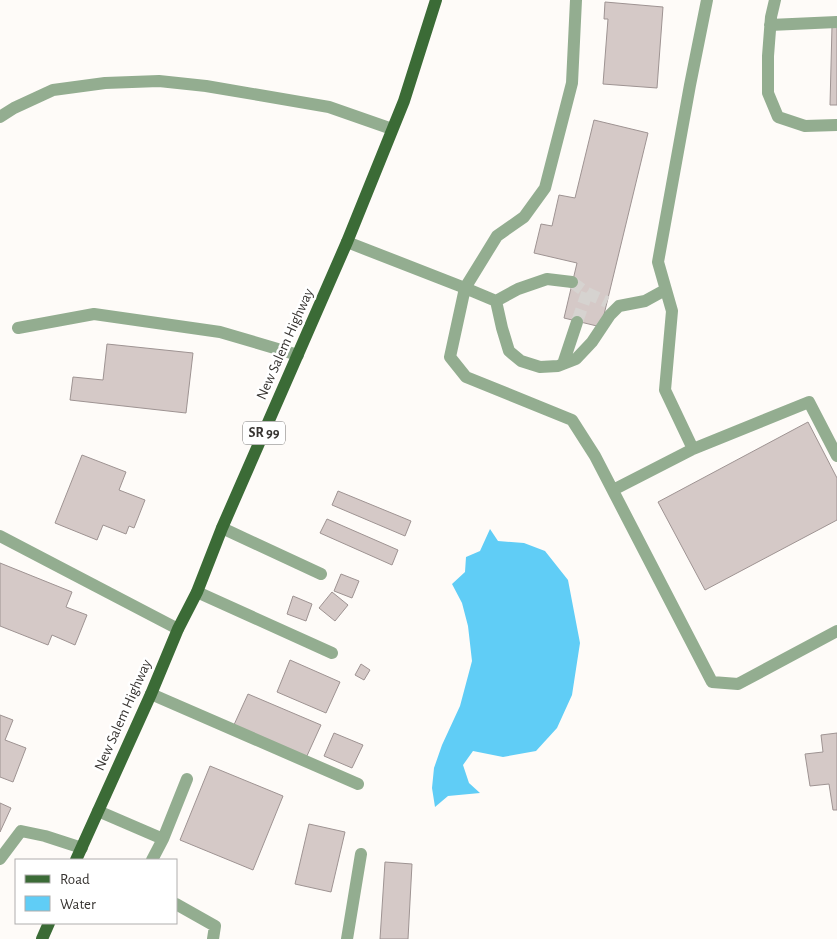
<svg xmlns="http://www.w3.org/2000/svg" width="837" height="939" font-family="'Alegreya Sans',sans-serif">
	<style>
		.water { fill: #60cdf6 }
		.building { fill: #d5c9c7; stroke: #9e9392 }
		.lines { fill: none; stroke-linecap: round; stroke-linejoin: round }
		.minor-tunnel { stroke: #d6d3d0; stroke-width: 12; stroke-dasharray: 12 6; stroke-linecap: butt }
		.minor { stroke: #93ad90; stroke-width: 12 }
		.major { stroke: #3b6b36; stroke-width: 12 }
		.labels { text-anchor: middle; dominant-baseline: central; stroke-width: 5; stroke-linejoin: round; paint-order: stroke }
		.shield { fill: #fff; stroke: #73716f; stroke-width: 1 }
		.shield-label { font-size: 14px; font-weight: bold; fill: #373431 }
		.street-label { font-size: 15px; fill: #373431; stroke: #fff }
	</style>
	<rect width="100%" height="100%" fill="#fefbf8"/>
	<!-- water -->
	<path class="water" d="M490,529L498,541L524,543L545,551L568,580L580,643L572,695L557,728L536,751L503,757L473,751L463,765L469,783L480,793L448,796L435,807L432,788L434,768L442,745L460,706L472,661L468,626L462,603L452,584L465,572L466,557L480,551Z"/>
	<!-- building -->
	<path class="building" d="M605,2L663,7L657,88L603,84L608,19H604Z
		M832,26H837V105H830Z
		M594,120L648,133L601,327L564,318L577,263L534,253L541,224L552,226L559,195L575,198Z
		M107,344L193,353L186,413L70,400L73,377L103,380Z
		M808,422L837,478V520L705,590L658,502Z
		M82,455L126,472L119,490L145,500L134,528L129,526L126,534L103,525L97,540L55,523Z
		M338,491L411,521L405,536L332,505Z
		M327,519L398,550L392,565L320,533Z
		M0,563L72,592L66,607L87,615L75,645L52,635L48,645L0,626Z
		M341,574L359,581L352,598L334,591Z
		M332,592L348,605L335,621L319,608Z
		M293,596L312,604L306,621L287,614Z
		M290,660L340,682L326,713L277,692Z
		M361,664L370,670L364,680L355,675Z
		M248,694L321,725L306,758L233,727Z
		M0,715L13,720L5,740L26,748L13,782L0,777Z
		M334,733L363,745L352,768L324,756Z
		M837,733V810H833L829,784L810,786L805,754L823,752L821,735Z
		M210,766L283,796L253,870L180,840Z
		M0,803L11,808L0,832Z
		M309,824L345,832L331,892L295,884Z
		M385,862L412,864L408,939H380Z"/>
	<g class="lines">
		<!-- minor-tunnel -->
		<path class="minor-tunnel" d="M572,282L587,293L577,322
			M587,293L607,302"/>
		<!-- minor -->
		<path class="minor" d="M707,0L690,85L658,262L672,311L665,390L693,449L809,402L837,456
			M775,0L771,17L768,56V93L778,117L805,126L837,125
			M770,25L837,22
			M0,117L14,108L53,90L105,83L159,81L206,86L329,107L392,129
			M347,242L465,288L497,236L524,217L545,188L572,83L576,0
			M496,301L465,288L450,357L466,377L572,420L595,456L712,682L738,684L837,631
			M496,301L502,328L509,351L521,361L540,367L558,366L576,359L592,342L610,315L619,306L645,301L665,290
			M496,301L518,289L547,279L572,282
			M18,328L94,314L220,332L298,355
			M563,364L577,322
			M613,490L693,449
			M222,528L321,574
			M0,536L178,629
			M197,592L332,653
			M151,694L358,784
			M98,811L163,839L152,860
			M163,839L187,779
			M0,859L21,831L45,836L82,848
			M176,904L215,926L213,939
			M347,939L361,854"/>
		<!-- major -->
		<path class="major" d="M76,860L151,694L178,629L197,592L222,528L347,242L404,101L436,0
			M42,939L49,923"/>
	</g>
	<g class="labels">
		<!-- shield labels -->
		<rect class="shield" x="243" y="421.5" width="42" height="23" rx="4"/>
		<g class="shield-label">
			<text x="264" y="433">SR 99</text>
		</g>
		<!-- street labels -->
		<g class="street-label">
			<text transform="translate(285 344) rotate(-66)">New Salem Highway</text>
			<text transform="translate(123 715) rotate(-66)">New Salem Highway</text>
		</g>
	</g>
	<!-- legend -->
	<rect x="15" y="859" width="162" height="65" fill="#ffffff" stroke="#afaead"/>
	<rect x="25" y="875" width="25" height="8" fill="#3b6b36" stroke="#afaead"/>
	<text x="60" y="884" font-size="15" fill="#373431">Road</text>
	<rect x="25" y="896" width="25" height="15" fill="#60cdf6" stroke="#afaead"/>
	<text x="60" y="909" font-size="15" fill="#373431">Water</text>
</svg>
